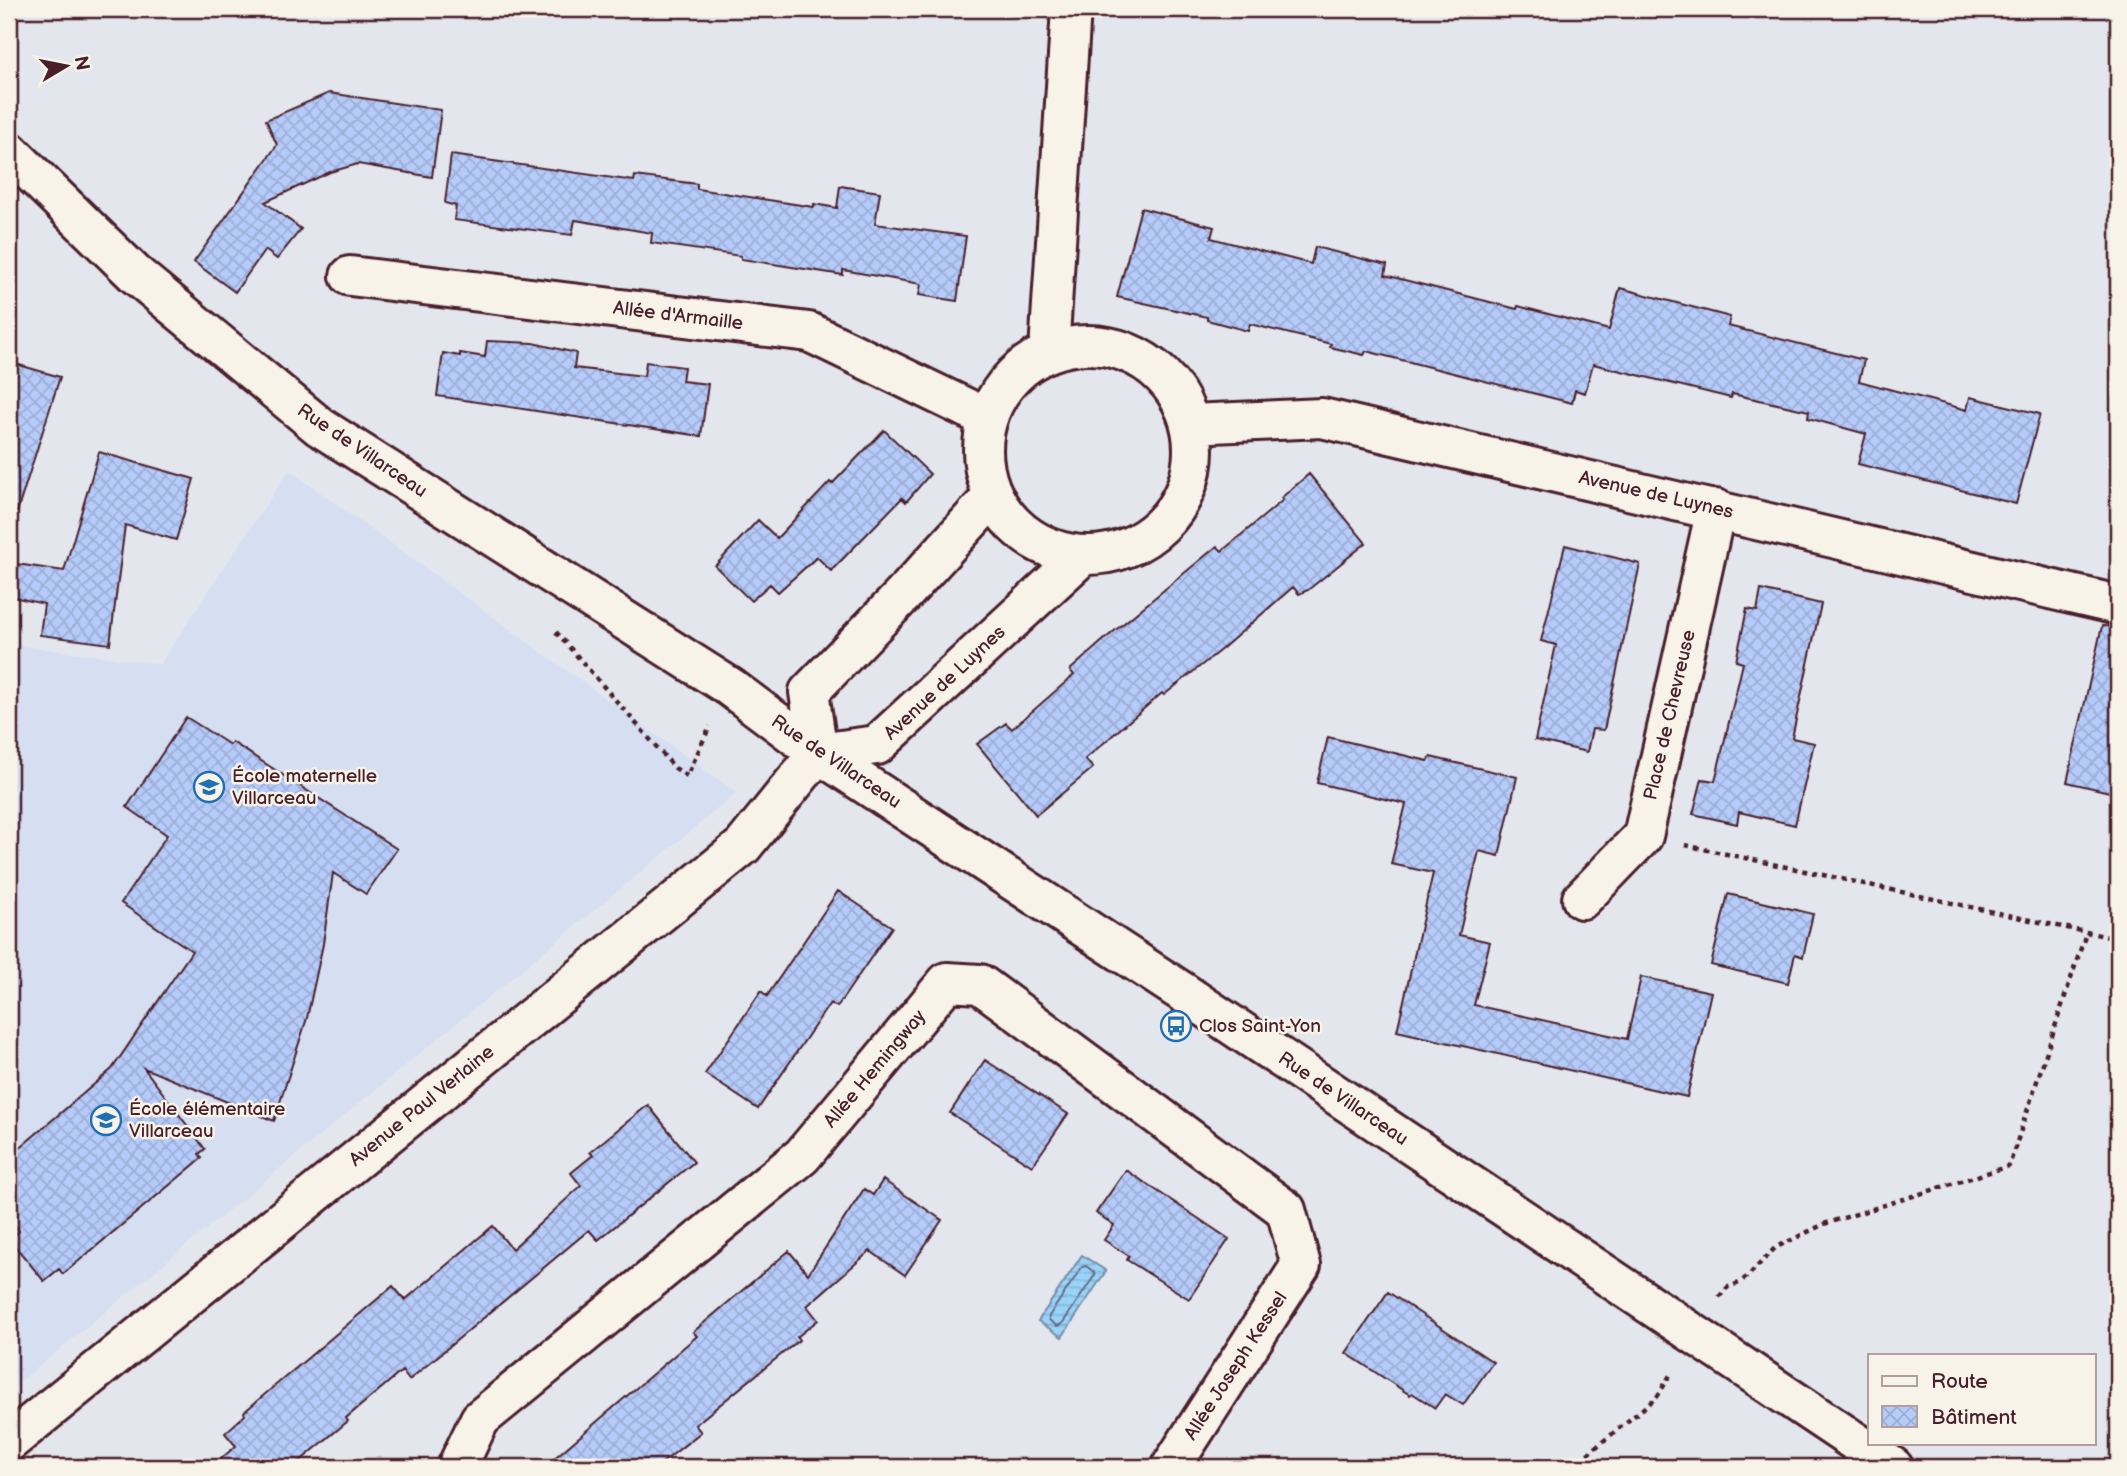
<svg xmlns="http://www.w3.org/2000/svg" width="2127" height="1476" font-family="'Balsamiq Sans',sans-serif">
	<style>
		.built { fill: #d5dff1 }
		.water { fill: url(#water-rules); stroke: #798ca7; stroke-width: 2 }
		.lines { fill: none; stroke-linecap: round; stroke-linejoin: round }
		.shore { stroke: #69677d; stroke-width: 2 }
		.building { fill: url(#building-cross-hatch); stroke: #4a1f2b; stroke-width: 2 }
		.minor-casing { stroke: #4a1f2b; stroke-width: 44 }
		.path { stroke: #4a1f2b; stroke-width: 4.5; stroke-dasharray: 5 5; stroke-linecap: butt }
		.minor { stroke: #f7f3e8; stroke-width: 38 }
		.labels { text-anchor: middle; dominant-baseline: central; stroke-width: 5; stroke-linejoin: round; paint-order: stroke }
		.street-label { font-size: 19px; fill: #4a1f2b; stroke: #f7f3e8 }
		.poi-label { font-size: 19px; fill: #4a1f2b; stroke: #f7f3e8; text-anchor: start }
	</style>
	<defs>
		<pattern id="water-rules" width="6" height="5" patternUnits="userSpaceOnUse" patternTransform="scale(1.75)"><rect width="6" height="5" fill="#98d4f9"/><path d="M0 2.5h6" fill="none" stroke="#84b6d6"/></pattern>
		<pattern id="building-cross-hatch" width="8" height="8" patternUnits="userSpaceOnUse" patternTransform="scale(1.75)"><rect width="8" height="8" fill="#b5cbfa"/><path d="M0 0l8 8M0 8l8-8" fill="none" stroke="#9daed6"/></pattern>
	</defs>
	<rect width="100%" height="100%" fill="#e3e7ed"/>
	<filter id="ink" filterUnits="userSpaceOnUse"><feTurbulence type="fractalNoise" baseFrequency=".0143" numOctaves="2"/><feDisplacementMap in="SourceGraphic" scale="14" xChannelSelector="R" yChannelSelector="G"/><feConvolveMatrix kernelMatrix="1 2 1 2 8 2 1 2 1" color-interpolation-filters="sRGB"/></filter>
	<g filter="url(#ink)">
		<!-- built -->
		<path class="built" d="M289,470L737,793L9,1391V644L160,664Z"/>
		<!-- water -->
		<path class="water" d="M1082,1255L1106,1271L1062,1337L1038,1321Z"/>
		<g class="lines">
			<!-- shore -->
			<path class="shore" d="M1086,1266L1094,1272L1095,1275L1062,1324L1057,1326L1049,1320V1316L1082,1267Z"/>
		</g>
		<!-- building -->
		<path class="building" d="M329,93L441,110L432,177L358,164L330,172L265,202L301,229L277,259L265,250L235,292L194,262L277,145L266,120Z
			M451,155L634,181L635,176L697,184V189L814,207V204L837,208L840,186L880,192L875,224L966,236L957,301L919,295L921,284L843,270V275L741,259V256L651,243L652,233L575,220L572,235L454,220L456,206L445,203Z
			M1141,208L1214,227L1211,238L1311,264L1315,247L1387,265L1385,275L1517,309L1518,306L1609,330L1620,288L1730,317L1728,326L1864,360L1859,381L1967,410L1970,397L2040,414L2016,504L1858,464L1866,434L1808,418L1809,411L1732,394L1731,398L1593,364L1585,393L1575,390L1572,403L1366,351L1364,355L1330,347L1331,344L1250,324L1248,331L1207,320V317L1117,297Z
			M487,341L533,343L576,353L574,368L644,376L646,362L684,367L682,381L708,384L701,436L437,396L443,353L460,356V353L485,357Z
			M9,362L60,377L17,512L9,511Z
			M884,430L930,474L906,502L902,498L831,571L817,557L778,592L770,584L751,601L715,566L758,520L777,538L830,482L832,484Z
			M99,452L194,479L176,540L125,525L110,644L40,635L44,604L9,596V563L64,571Z
			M1309,474L1366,543L1308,590L1299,594L1293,587L1223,648L1164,695L1162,693L1085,759L1093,768L1036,815L977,744L1006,723L1012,729L1074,675L1070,670L1106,638L1217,546L1222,551L1283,500L1281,498Z
			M1565,545L1640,564L1604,730L1592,729L1587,752L1535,740L1556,645L1541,641Z
			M1761,590L1821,604L1792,738L1814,743L1795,825L1739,812L1737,824L1693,814L1702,779L1715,781L1743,663L1736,661L1747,609L1757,611Z
			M2102,626L2118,627V794L2067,782Z
			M186,717L230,745L232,742L397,849L366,894L333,873L323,944L307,1018L274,1121L144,1068L205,1149L199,1154L202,1158L63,1274L59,1269L44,1281L9,1239L19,1231L9,1218V1157L112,1069L192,951L121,903L167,835L127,807Z
			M1328,737L1428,761L1430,757L1517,777L1499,856L1479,851L1459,935L1490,942L1474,1005L1627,1039L1641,977L1711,992L1687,1097L1397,1031L1433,873L1391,864L1406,804L1317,783Z
			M838,891L892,927L837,1007L830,1003L758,1109L705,1074L761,991L767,996Z
			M1728,894L1813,914L1803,957L1795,954L1788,983L1711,965Z
			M985,1060L1068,1114L1032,1166L950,1113Z
			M648,1105L694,1162L598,1240L589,1230L409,1380L402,1371L346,1418L348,1421L293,1467H211L236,1446L225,1433L245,1415L244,1412L393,1286L405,1300L493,1226L512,1249L581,1186L571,1173L593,1155L590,1152Z
			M1126,1170L1229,1239L1189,1299L1127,1260L1129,1256L1104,1240L1114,1225L1096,1213Z
			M883,1180L942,1220L905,1275L870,1251L807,1306L818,1320L797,1337L799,1340L695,1425L701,1432L657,1467H544L697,1336L693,1332L789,1251L808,1274L864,1189L873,1195Z
			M1388,1292L1493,1362L1463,1405L1445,1394L1435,1408L1412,1393L1410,1395L1346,1353Z"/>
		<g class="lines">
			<!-- minor casing -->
			<g class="minor-casing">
				<path id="minor" d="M9,151L135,274L320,427L730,687L818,753L1184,993L1893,1467
					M350,276L809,332L987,418
					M983 450a105 105 0 1 1 210 0a105 105 0 1 1-210 0Z
					M1049,351L1071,9
					M1190,424L1322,418L2118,605
					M818,753L877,745L1083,555
					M818,753L809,692L902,596L993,496
					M1582,899L1643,836L1716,509
					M9,1442L743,846L818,753
					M457,1467L480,1419L802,1156L947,982L980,984L1286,1210L1301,1265L1171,1467"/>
			</g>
			<!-- path -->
			<path class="path" d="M556,632L675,768L687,776L710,726
				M1685,845L2118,939
				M1719,1297L1728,1287L1739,1283L1748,1276L1775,1248L1824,1224L2009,1166L2086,933
				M1572,1467L1657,1397L1672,1372"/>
			<!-- minor -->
			<use href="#minor" class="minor"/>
		</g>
	</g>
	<!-- icons -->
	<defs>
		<g id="school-ring" transform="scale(1.575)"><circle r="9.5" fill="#f7f3e8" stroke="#1f6fb2" stroke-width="1.5"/><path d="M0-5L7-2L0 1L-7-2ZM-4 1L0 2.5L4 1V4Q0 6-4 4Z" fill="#1f6fb2"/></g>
		<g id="bus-ring" transform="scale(1.575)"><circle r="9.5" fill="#f7f3e8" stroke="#1f6fb2" stroke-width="1.5"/><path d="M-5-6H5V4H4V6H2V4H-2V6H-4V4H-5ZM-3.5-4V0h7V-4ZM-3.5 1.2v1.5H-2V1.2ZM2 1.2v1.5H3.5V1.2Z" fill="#1f6fb2"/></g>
	</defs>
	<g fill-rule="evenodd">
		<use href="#school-ring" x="209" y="787"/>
		<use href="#bus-ring" x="1176" y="1026"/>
		<use href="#school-ring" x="106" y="1120"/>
	</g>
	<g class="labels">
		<!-- street labels -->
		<g class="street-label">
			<text transform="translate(678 316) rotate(7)">Allée d'Armaille</text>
			<text transform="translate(362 451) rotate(34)">Rue de Villarceau</text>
			<text transform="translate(1656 495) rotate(13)">Avenue de Luynes</text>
			<text transform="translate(945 683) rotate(-43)">Avenue de Luynes</text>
			<text transform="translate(1670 715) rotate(-77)">Place de Chevreuse</text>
			<text transform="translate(836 762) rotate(34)">Rue de Villarceau</text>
			<text transform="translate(875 1069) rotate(-50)">Allée Hemingway</text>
			<text transform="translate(1343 1099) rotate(34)">Rue de Villarceau</text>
			<text transform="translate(422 1106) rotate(-39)">Avenue Paul Verlaine</text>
			<text transform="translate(1236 1366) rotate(-57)">Allée Joseph Kessel</text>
		</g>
		<!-- poi labels -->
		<g class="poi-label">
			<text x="232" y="776">École maternelle<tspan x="232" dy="22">Villarceau</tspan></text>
			<text x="1199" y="1026">Clos Saint-Yon</text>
			<text x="129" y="1109">École élémentaire<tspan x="129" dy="22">Villarceau</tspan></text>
		</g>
	</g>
	<!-- margin -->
	<rect width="2127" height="1476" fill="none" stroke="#f7f3e8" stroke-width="35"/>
	<rect x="18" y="18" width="2092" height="1441" fill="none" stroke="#4a1f2b" stroke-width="2.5" filter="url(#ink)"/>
	<!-- legend -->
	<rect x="1868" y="1354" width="228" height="91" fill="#f7f3e8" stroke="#b29e9c" stroke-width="2"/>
	<rect x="1882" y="1376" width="35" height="10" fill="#f7f3e8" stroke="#b29e9c" stroke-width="2"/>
	<text x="1931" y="1388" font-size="21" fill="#4a1f2b">Route</text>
	<rect x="1882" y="1406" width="35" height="21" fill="url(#building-cross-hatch)" stroke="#b29e9c" stroke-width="2"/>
	<text x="1931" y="1424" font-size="21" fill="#4a1f2b">Bâtiment</text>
	<!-- north arrow -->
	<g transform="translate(66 66) rotate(80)" stroke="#f7f3e8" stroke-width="5" paint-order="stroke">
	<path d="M0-5L12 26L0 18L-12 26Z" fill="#4a1f2b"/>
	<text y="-10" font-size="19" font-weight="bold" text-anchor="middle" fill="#4a1f2b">N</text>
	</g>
</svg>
